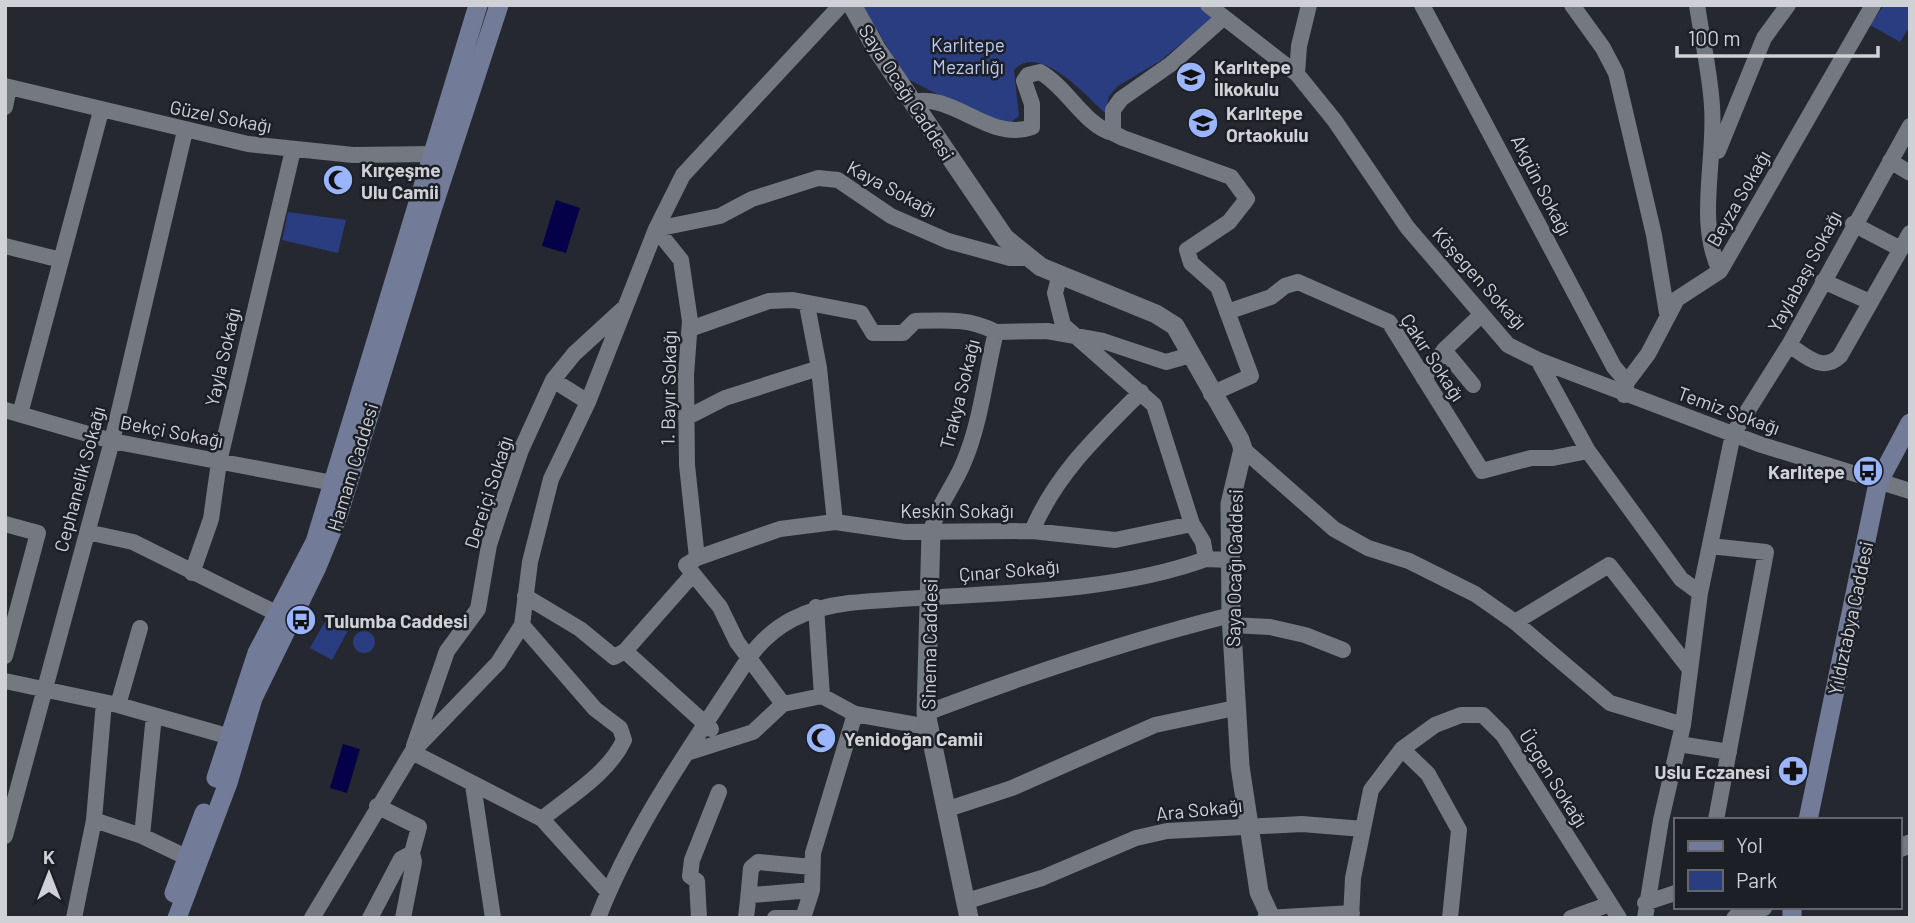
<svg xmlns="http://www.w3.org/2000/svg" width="1915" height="923" font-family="Barlow,sans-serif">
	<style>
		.green { fill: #2a3d80 }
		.water { fill: #050149 }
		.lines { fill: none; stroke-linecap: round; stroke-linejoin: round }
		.minor { stroke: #747881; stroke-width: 16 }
		.tertiary { stroke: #747881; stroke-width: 19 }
		.secondary { stroke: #727c99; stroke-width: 19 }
		.labels { text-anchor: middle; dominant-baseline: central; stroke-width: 5; stroke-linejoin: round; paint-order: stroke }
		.park-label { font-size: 19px; fill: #bacaf4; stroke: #1c1f26 }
		.poi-label { font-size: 19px; font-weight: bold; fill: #cfd1d6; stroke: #1c1f26; text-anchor: start }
		.street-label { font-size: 19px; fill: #cfd1d6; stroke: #1c1f26 }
	</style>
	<rect width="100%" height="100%" fill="#252830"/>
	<!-- green -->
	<path class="green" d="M862,5H1199L1213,18L1160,61L1118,86L1109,96L1105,113C1086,96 1039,42 1014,70L1019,116L1010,123L964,108L906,78Z
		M1884,5H1910V26L1900,42L1870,25Z
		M288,212L346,220L338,253L282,240Z
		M331,611L352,623L332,660L310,648Z
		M353 642a11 11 0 1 1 22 0a11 11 0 1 1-22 0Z"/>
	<!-- water -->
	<path class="water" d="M556,200L580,208L566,253L542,246Z
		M343,744L360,749L347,793L330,788Z"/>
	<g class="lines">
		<!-- minor -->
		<path class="minor" d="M1208,5L1297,74
			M1309,5L1299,46L1297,74L1335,121L1407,227L1508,345L1538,360L1588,451L1681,579L1700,593
			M1422,5L1614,367L1627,382
			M1572,5L1603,48L1616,73L1654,235L1667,313
			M1697,5C1702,39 1710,73 1712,106C1716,160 1696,222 1720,271
			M5,86L248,144L353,155L434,154
			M912,102C954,92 990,143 1032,127V104L1024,81L1028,75L1040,72C1067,87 1085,126 1113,133
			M5,107L9,87
			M1718,151L1764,38L1788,5
			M1890,161L1910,173
			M1853,224L1901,249
			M656,229L720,216L752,199L818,178L838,180L891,216L948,241L1010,258H1029
			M656,229L681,260L690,321L686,375L687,465L697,558
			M5,246L61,260
			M1060,274L1055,293L1063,325L1154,405L1192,524L1203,542L1206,559L1231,560
			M1823,281L1870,302
			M807,305L819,368L835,522
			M1227,312L1271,297L1285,286L1298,282L1389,322L1482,471L1531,458H1553L1588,451
			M690,329L769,301L793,300L861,313L873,333H903L915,321C944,320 970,318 996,332
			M1789,345C1806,356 1822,373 1840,356L1910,233
			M1444,350L1473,385
			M1538,360L1759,444L1910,491
			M1424,379L1444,350L1481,315
			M553,380L588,402
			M1211,394L1251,376L1218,287L1191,263L1187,250L1229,222L1247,199L1231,177L1123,138L1113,133V110L1121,99L1171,64L1223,18
			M1624,395L1627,382L1648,354L1677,299L1720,271L1873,5
			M5,410L112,441L333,483
			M20,414L101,111
			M686,418L725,398L819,368
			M1243,449L1334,529L1368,548L1409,561L1475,594L1515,622L1610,703L1683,725
			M5,524L38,533L5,656
			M1032,531C1056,474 1098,435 1141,392
			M87,532L133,542L276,613
			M931,533C936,507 953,488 963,464C981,423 985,376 996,332L1047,331L1103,341L1166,362L1191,355
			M1710,546L1766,552L1716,820
			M192,573L211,519L219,462L293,150
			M525,596L580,629L614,657L625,651L693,574
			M816,607L822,696
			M1515,622L1609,565L1689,668
			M522,625L595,709L620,728L624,740C609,773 570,796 542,819L608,892
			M1231,625L1270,627L1305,635L1343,650
			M625,651L711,729
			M5,681L118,705L227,736
			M783,704L737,642L720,607L686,565L697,558L780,529L835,522L905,532L1032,531L1115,540L1192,524
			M118,705L140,628
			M926,713C1026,675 1126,641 1231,615
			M1679,744L1729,752
			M414,746L447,651L478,609L489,545L502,505L521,450L553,380L574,354L623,309
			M1402,749L1428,774L1459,830L1450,918
			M412,752L542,819
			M687,753L753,732L783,704L822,696L855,714L928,727
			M473,785L493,918
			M948,809L1012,788L1155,725L1235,708
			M94,820L142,836L186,857
			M5,836L112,441L185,131
			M142,836L154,715
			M748,900L751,868L758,862L812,867
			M967,901L1042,878L1136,838L1167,831L1302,824L1363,829
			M1645,903L1675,893
			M74,918L94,820L104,702
			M312,918L412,752L498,663L522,625L530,562L551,479L588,402L656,229L683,175L841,5
			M370,918L401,859L412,853L419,827L377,806
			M403,918L414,862L412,853
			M598,918C634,825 694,742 748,659C773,623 807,608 849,603C962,592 1099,598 1206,559
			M699,918L697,881L690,876L692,860L719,792
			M746,918L748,900L752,895L812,890
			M775,918H803L812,890L813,853L855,714
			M1265,918L1352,913
			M1351,918L1353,878L1371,790L1402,749L1435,725L1461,715H1483L1503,735L1619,918
			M1571,918L1610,904
			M1645,918L1661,820L1683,725L1700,593L1733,434L1789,345L1910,126"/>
		<!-- tertiary -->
		<path class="tertiary" d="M852,5L876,48L1005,238L1041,267L1156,314L1175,326L1240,440L1243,449L1230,504L1231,615L1240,766L1259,892L1271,918
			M931,533L926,713L969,918
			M1899,848L1910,844
			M1736,918L1763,907"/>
		<!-- secondary -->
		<path class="secondary" d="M216,778L257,653L315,542L478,5
			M1808,820L1878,483L1910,423
			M174,893L204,813
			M1792,907V918
			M177,918L228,783L253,698L317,567L338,516L432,210L499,5"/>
	</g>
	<!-- icons -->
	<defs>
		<g id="school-disc" transform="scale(1.575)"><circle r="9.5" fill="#9bb5fd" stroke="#1c1f26"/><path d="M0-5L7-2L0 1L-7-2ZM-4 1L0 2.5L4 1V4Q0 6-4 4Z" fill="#111"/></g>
		<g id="mosque-disc" transform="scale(1.575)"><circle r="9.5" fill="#9bb5fd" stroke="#1c1f26"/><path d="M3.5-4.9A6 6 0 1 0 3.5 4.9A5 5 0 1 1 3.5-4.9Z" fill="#111"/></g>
		<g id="bus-disc" transform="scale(1.575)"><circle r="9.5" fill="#9bb5fd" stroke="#1c1f26"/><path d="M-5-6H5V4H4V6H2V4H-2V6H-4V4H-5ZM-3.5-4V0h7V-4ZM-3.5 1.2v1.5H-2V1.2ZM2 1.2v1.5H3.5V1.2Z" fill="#111"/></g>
		<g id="pharmacy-disc" transform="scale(1.575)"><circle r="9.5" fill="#9bb5fd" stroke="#1c1f26"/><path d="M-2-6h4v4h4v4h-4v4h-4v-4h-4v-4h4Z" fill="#111"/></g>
	</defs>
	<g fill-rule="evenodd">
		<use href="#school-disc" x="1191" y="77"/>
		<use href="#school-disc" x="1203" y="123"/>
		<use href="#mosque-disc" x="338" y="180"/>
		<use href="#bus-disc" x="1868" y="471"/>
		<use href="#bus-disc" x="301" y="620"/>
		<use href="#mosque-disc" x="821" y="738"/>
		<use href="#pharmacy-disc" x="1793" y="771"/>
	</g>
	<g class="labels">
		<!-- park labels -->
		<g class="park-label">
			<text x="968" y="44">Karlıtepe<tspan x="968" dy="22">Mezarlığı</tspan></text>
		</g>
		<!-- poi labels -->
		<g class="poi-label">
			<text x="1214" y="66">Karlıtepe<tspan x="1214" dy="22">İlkokulu</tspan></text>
			<text x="1226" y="112">Karlıtepe<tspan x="1226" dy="22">Ortaokulu</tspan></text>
			<text x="361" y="169">Kırçeşme<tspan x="361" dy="22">Ulu Camii</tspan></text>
			<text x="1845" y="471" text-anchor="end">Karlıtepe</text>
			<text x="324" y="620">Tulumba Caddesi</text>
			<text x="844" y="738">Yenidoğan Camii</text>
			<text x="1770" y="771" text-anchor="end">Uslu Eczanesi</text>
		</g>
		<!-- street labels -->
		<g class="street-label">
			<text transform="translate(907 92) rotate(57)">Saya Ocağı Caddesi</text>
			<text transform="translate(221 116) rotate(11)">Güzel Sokağı</text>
			<text transform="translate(1542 185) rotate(63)">Akgün Sokağı</text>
			<text transform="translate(892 188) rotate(28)">Kaya Sokağı</text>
			<text transform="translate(1738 198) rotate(-60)">Beyza Sokağı</text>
			<text transform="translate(1804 271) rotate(-62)">Yaylabaşı Sokağı</text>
			<text transform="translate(1480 278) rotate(48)">Köşegen Sokağı</text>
			<text transform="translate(222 357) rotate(-77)">Yayla Sokağı</text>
			<text transform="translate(1433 357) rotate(57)">Çakır Sokağı</text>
			<text transform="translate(668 388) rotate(-89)">1. Bayır Sokağı</text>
			<text transform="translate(959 394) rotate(-76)">Trakya Sokağı</text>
			<text transform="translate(1729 410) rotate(20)">Temiz Sokağı</text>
			<text transform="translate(172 431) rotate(11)">Bekçi Sokağı</text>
			<text transform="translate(352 467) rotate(-73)">Hamam Caddesi</text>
			<text transform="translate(79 479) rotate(-75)">Cephanelik Sokağı</text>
			<text transform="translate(488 492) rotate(-72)">Dereiçi Sokağı</text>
			<text x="957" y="510">Keskin Sokağı</text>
			<text transform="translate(1234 568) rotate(-89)">Saya Ocağı Caddesi</text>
			<text transform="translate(1009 570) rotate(-5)">Çınar Sokağı</text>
			<text transform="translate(1850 618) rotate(-78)">Yıldıztabya Caddesi</text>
			<text transform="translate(929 644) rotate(-89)">Sinema Caddesi</text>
			<text transform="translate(1554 778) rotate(58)">Üçgen Sokağı</text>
			<text transform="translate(1199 809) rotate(-6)">Ara Sokağı</text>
		</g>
	</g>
	<!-- border -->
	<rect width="1915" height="923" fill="none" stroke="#cfd1d6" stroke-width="14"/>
	<!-- legend -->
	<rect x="1674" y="818" width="228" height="91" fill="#1c1f26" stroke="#64666c" stroke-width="2"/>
	<rect x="1688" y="841" width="35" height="10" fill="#727c99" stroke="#64666c" stroke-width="2"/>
	<text x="1736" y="853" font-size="21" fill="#cfd1d6">Yol</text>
	<rect x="1688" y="870" width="35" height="21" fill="#2a3d80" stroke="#64666c" stroke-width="2"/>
	<text x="1736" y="888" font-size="21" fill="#cfd1d6">Park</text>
	<!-- north arrow -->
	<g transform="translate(49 874)" stroke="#1c1f26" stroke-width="5" paint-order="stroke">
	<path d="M0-5L12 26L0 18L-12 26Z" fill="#cfd1d6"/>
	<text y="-10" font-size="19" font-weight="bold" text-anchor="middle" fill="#cfd1d6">K</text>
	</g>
	<!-- scale -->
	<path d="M1677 46v10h201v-10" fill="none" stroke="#cfd1d6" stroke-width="3.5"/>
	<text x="1688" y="46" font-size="21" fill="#cfd1d6" stroke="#1c1f26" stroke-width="5" paint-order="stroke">100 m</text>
</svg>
